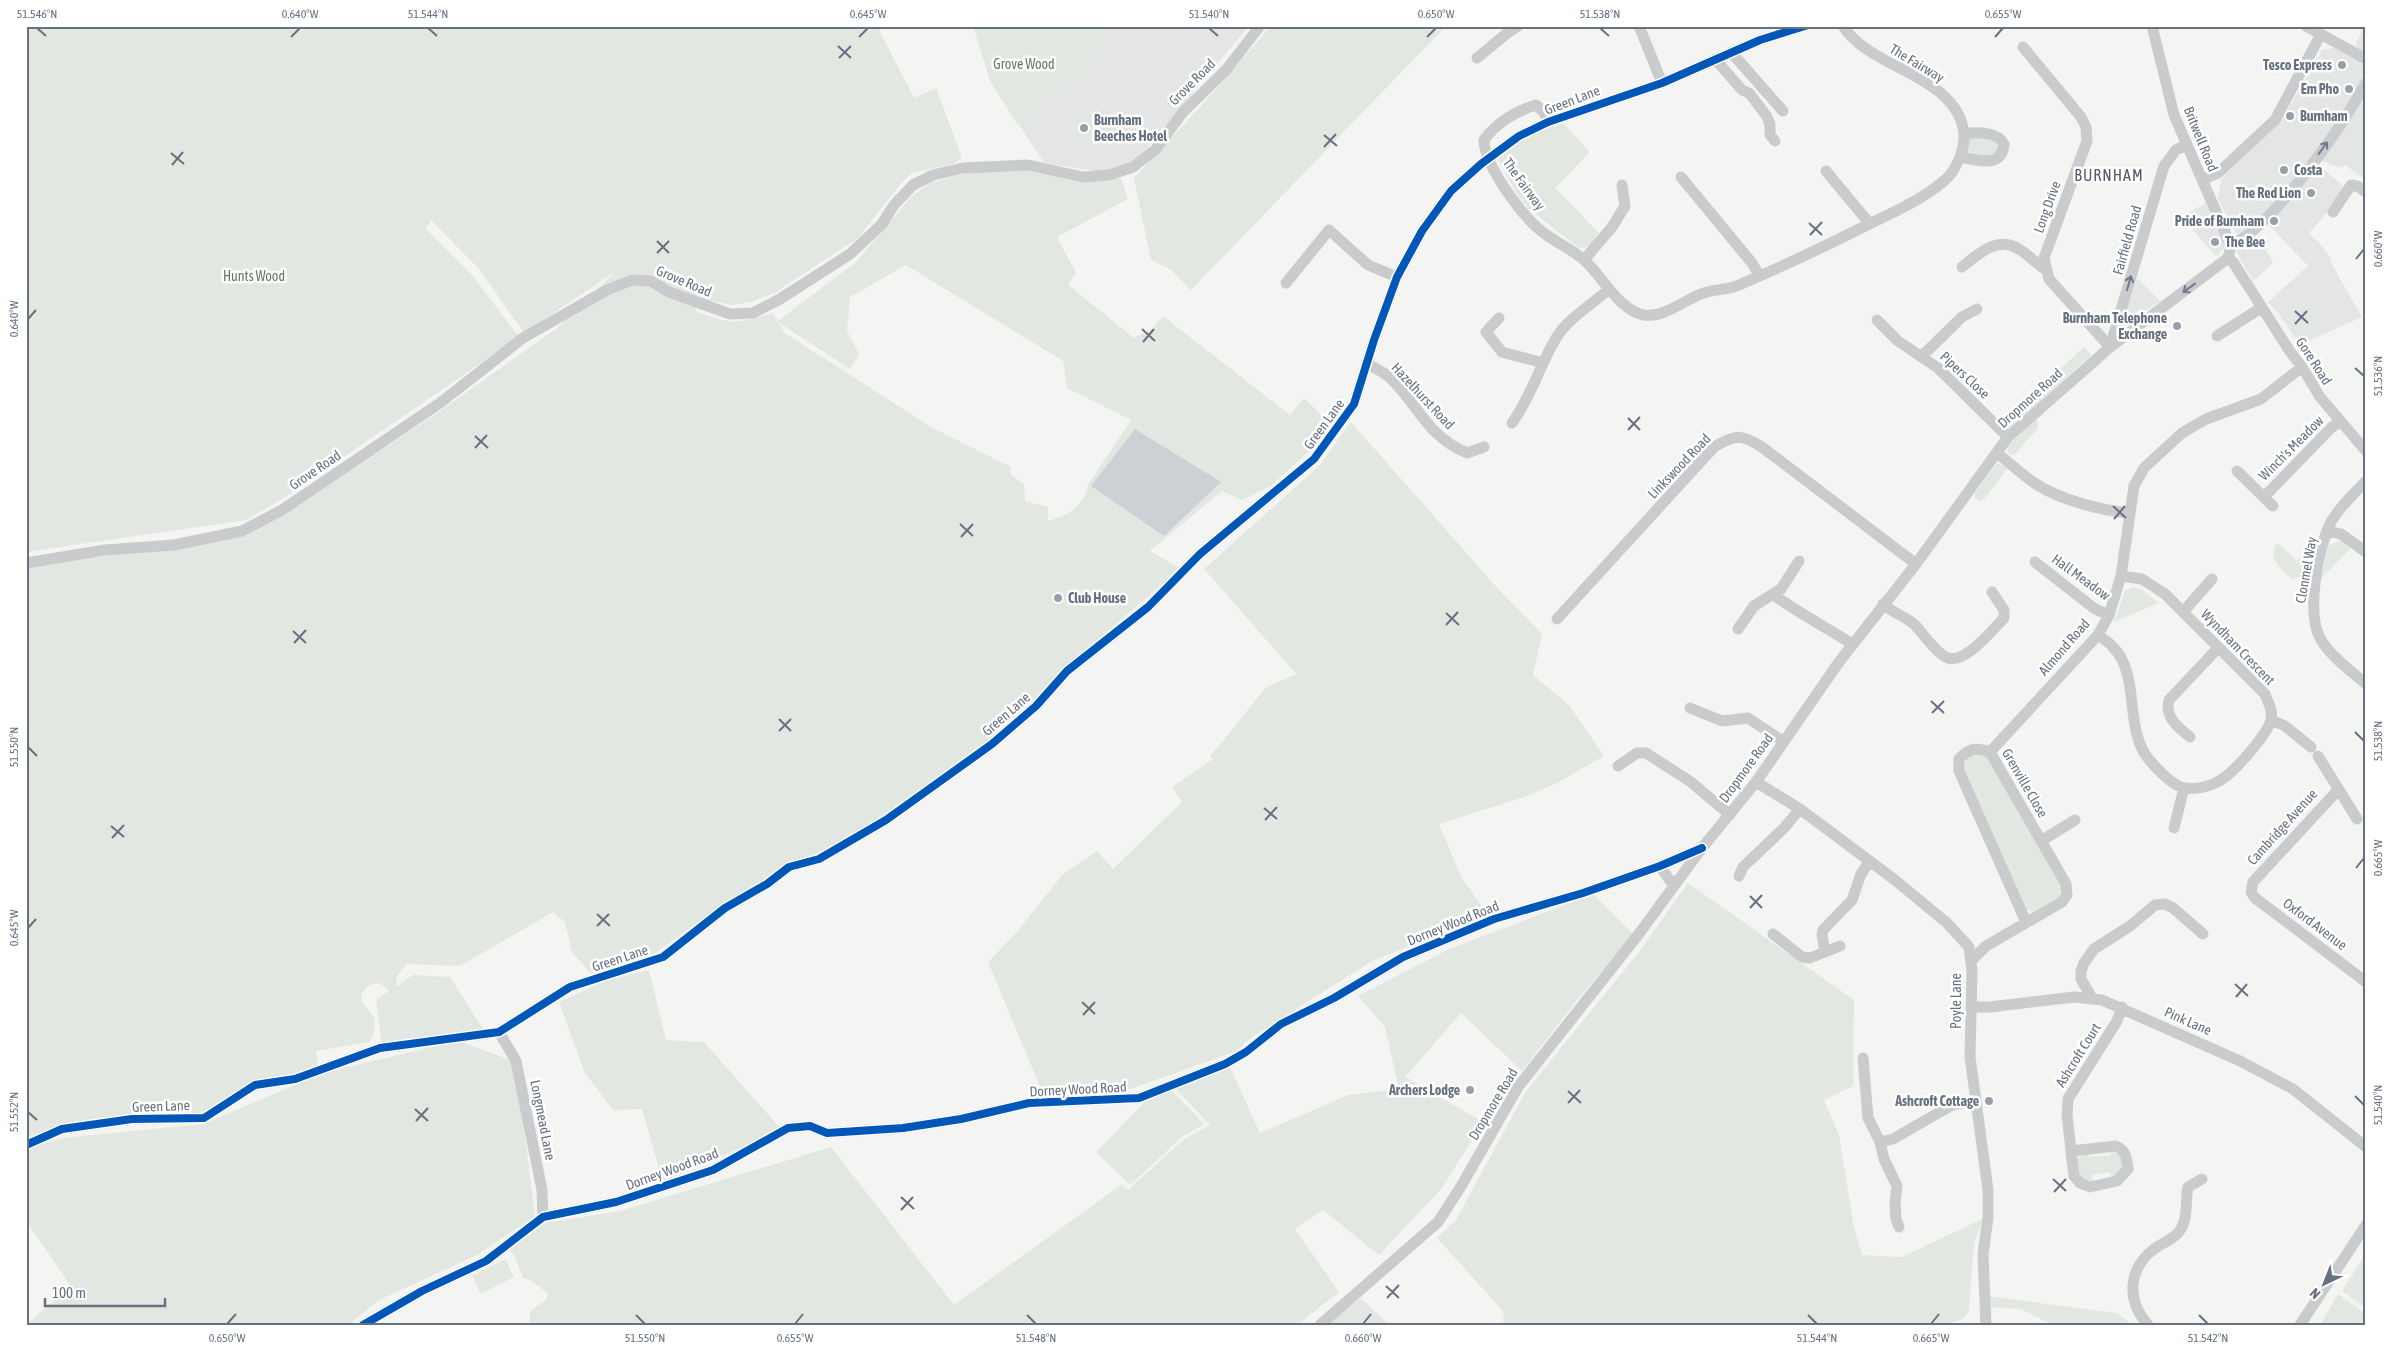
<svg xmlns="http://www.w3.org/2000/svg" width="2392" height="1351" font-family="'Asap Condensed',sans-serif">
	<style>
		.built { fill: #e4e5e5 }
		.green { fill: #e3e7e2; fill-rule: evenodd }
		.water { fill: #ccd1d5 }
		.lines { fill: none; stroke-linecap: round; stroke-linejoin: round }
		.minor { stroke: #cacbcc; stroke-width: 11 }
		.cycleway-casing { stroke: #fff; stroke-width: 11 }
		.cycleway { stroke: #0057b8; stroke-width: 8 }
		.oneway { stroke: #717a88 }
		.ticks { fill: none; stroke: #677180; stroke-width: 2 }
		.poi-dot { fill: #989fa8; stroke: #fff; stroke-width: 2 }
		.labels { text-anchor: middle; dominant-baseline: central; stroke-width: 5; stroke-linejoin: round; paint-order: stroke }
		.street-label { font-size: 14px; fill: #677180; stroke: #fff }
		.park-label { font-size: 14px; fill: #667865; stroke: #fff }
		.poi-label { font-size: 14px; font-weight: bold; fill: #677180; stroke: #fff; text-anchor: end }
		.quarter-label { font-size: 16px; letter-spacing: 1px; fill: #545b66; stroke: #fff }
		.neatline { fill: none; stroke: #677180; stroke-width: 2 }
		.ticks-label { font-size: 12px; text-anchor: middle; fill: #677180 }
	</style>
	<rect width="100%" height="100%" fill="#f4f4f3"/>
	<!-- built -->
	<path class="built" d="M1068,26H1249L1138,159L1102,172L1044,163L1001,96Z
		M2356,26H2366V180L2345,165L2342,168L2321,161L2318,164L2343,186L2332,207L2309,233L2325,249L2324,250L2332,260L2331,262L2339,277L2362,317L2300,345L2279,314L2268,302L2308,266L2267,223L2255,236L2262,242L2273,263L2253,281L2237,253L2236,233L2218,199L2221,179L2281,121L2322,50L2338,47L2359,58L2356,43L2362,31Z
		M2206,203L2226,247L2216,256L2181,217Z
		M2137,278L2160,301L2133,319L2126,314V311Z
		M1360,1298L1390,1325H1353L1358,1319L1347,1309Z"/>
	<!-- green -->
	<path class="green" d="M26,26H877L914,98L936,88L961,155V159L953,164L912,173L902,182L858,238L774,293L751,302L732,305L701,299L695,311C730,324 736,325 772,313L778,321L856,262L911,197L930,183L967,173L1017,169L1085,182L1121,178L1128,199L1057,237L1076,273L1068,285L1134,338L1152,329L1163,316L1290,415L1304,398L1332,425L1319,442L1271,486L1242,500L1222,491L1150,551L1178,567L1166,581L1068,665L1019,715L942,777L828,850L785,865L692,926L648,959L590,972L572,952L565,922L553,912L460,966L407,964L397,976L396,987L413,975L450,977L483,1029L382,1046L376,1000L389,991L380,983L369,985L362,993L361,1001L375,1018L374,1032L370,1042L316,1051L318,1065L193,1115L62,1125L26,1138V564L92,558L242,537L313,495L440,411L556,329L616,271L524,333L479,269L431,220L426,229L472,275L519,337L279,501L246,520L26,552ZM906,265L1063,361L1067,388L1131,420L1088,485C1083,508 1068,515 1048,521V507L1025,501L1024,484L1011,475V467L931,427L785,333L778,322L850,369L859,354L847,331L850,297Z
		M973,26H1112L1078,78L1054,87L1027,123L1017,124L990,81Z
		M1271,26H1446L1191,290L1171,270L1151,260L1134,178L1203,104Z
		M1563,123L1590,152L1555,188L1599,233L1589,246L1579,248L1528,208L1517,194L1498,160C1511,138 1541,132 1563,123Z
		M1972,136L1994,138L1999,143V152L1993,157L1972,156L1966,152V141Z
		M2124,344L2037,418L2038,428L2015,454L2011,455L2007,451L2008,446L2054,400Z
		M2084,347L2091,355L2010,428H2004L2003,422Z
		M1351,422L1499,590L1542,634L1533,675L1569,705L1604,756L1557,783L1524,797L1439,824L1461,877L1488,915L1372,961L1252,1037L1235,1052L1127,1090L1041,1089L988,962L1016,933L1063,874L1097,851L1113,869L1182,802L1172,787L1213,759L1210,755L1224,740L1265,688L1296,674L1204,569L1319,466Z
		M1997,463L2006,467V471L1984,499L1979,501L1975,498V493Z
		M2342,540L2353,546L2321,579L2328,546Z
		M2276,544H2279L2297,561L2309,550L2304,575L2293,580L2280,568L2273,557Z
		M2133,587L2142,590L2159,603L2114,622L2125,591Z
		M1977,753L1986,756L2063,885L2060,897L2037,912L2024,910L1964,769L1967,758Z
		M1688,883L1854,1000L1853,1086L1824,1100L1839,1135L1854,1228L1862,1255L1902,1257L1984,1218L1974,1243L1969,1311L1963,1319L1943,1325H1498L1504,1321L1503,1311L1437,1238L1456,1220L1526,1091L1639,952Z
		M1593,894L1633,934L1577,1000L1522,1071L1461,1013L1405,1077L1483,1122L1442,1188L1379,1255L1323,1210L1295,1229L1339,1292L1297,1325H530V1311L546,1300L548,1293L530,1280L523,1278L514,1255L508,1250L546,1223L620,1211L831,1147L954,1305L1121,1185L1128,1190L1183,1140L1210,1125L1175,1088L1230,1067L1260,1133L1348,1095L1399,1089L1385,1027L1358,996L1447,950Z
		M649,970L666,1040L704,1042L782,1130L663,1182L642,1109L613,1110L585,1073L559,1002L605,981Z
		M458,1041L511,1060L522,1112L535,1216L477,1255L379,1300L348,1325H26L71,1286L26,1221V1149L63,1138L203,1124L326,1072Z
		M1171,1090L1204,1124L1182,1137L1130,1185L1096,1152L1146,1101Z
		M2111,1152L2119,1153C2124,1162 2124,1168 2117,1176L2111,1177L2110,1172L2092,1175L2093,1180H2085L2079,1175L2077,1160L2081,1155L2088,1153L2089,1157L2111,1155Z
		M2366,1253V1308L2342,1291Z
		M505,1259L514,1277L481,1294L472,1276Z
		M2338,1294L2366,1314V1325H2326L2322,1322Z
		M1987,1296L2117,1313L2132,1325H2052L2021,1309L1987,1307Z
		M1347,1309L1359,1319L1353,1325H1327Z"/>
	<!-- water -->
	<path class="water" d="M1135,429L1221,482L1164,536L1091,486Z"/>
	<g class="lines">
		<!-- minor -->
		<path class="minor" d="M1639,26L1662,83
			M2152,26L2174,115L2231,246L2228,258
			M2306,26L2366,59
			M2023,47L2081,117L2086,127L2087,141L2044,258L2049,279L2110,347
			M1731,52L1783,111
			M1477,58L1506,34L1518,26
			M1715,59L1742,90L1749,93L1766,115L1770,124V135L1775,141
			M1548,122L1544,112L1536,105C1516,111 1496,123 1484,140C1484,165 1521,214 1540,230C1553,241 1570,248 1583,259C1601,274 1619,311 1644,315C1665,318 1685,299 1704,293C1715,289 1728,290 1739,285C1781,267 1824,247 1865,226C1892,213 1922,200 1945,180C1956,171 1965,149 1964,134C1958,75 1871,70 1843,26
			M1960,157C1978,160 2002,169 2004,144C1997,131 1976,132 1964,134
			M1826,171L1870,224
			M1681,177L1752,263L1759,275
			M2202,180L2218,173L2275,120L2320,36
			M2333,212L2351,185L2357,186L2366,192
			M2231,246C2278,220 2339,131 2366,83
			M2228,258L2233,262L2289,350L2302,367L2320,397L2366,451
			M1584,260L1612,227L1625,206L1622,185
			M1962,267C1977,255 1997,236 2017,248C2027,253 2035,263 2045,269
			M1286,283L1329,230L1368,265L1397,277
			M1499,318L1486,332L1502,352L1543,363
			M1877,320L1898,341L1938,368L2008,437
			M2217,336L2261,308
			M2110,347L2164,166L2176,150L2186,145
			M1922,356L1962,317L1977,309
			M1368,364C1374,368 1382,371 1388,376C1418,403 1425,435 1467,453L1484,447
			M1512,423C1532,396 1540,363 1558,335C1570,317 1593,304 1609,289
			M1997,453C2010,463 2022,475 2036,484C2060,500 2101,510 2128,513
			M2237,471L2273,506
			M2366,481C2354,494 2340,506 2331,522C2318,549 2306,611 2320,638C2329,655 2351,671 2366,684
			M2264,497L2331,428L2339,422
			M2328,531L2341,534L2366,552
			M2035,562L2095,609L2109,615
			M26,563L105,550L174,545L242,531L282,510L440,403L523,338L607,290L632,280L651,281L669,292L730,314L753,313L780,299L850,254L882,224L894,205L913,185L933,175L963,168L1028,165L1083,177L1109,175L1133,167L1155,150L1183,112L1226,70L1260,26
			M1774,595C1798,613 1826,627 1852,644
			M1883,604C1893,613 1908,618 1915,625C1924,635 1933,649 1944,656C1962,669 1992,630 2004,618V610L1992,592
			M2183,612L2212,579
			M1557,619L1714,447C1736,434 1741,434 1762,447L1916,564
			M1738,629L1754,606L1781,589L1799,561
			M2098,635C2103,639 2109,642 2113,647C2142,676 2122,733 2152,763C2160,772 2173,786 2185,788C2197,790 2211,786 2221,780C2234,772 2269,733 2271,719C2273,710 2268,702 2265,694L2165,594L2142,579L2121,576
			M1690,708L1722,721L1748,718L1784,742
			M2271,720L2285,726L2311,747
			M2190,737C2179,728 2164,717 2169,700L2218,648
			M1990,752L2098,635L2109,615L2121,576L2134,486L2144,468L2182,433L2206,419L2261,399L2302,367
			M2318,756L2357,819
			M1618,766L1637,753H1646L1691,782L1730,815
			M1756,782L1800,809L1895,880L1947,923L1969,947L1972,971L1970,1057L1988,1190V1218L1983,1254L1986,1325
			M2338,790L2253,882L2251,892L2255,898L2366,982
			M2174,828L2184,788
			M2041,841L2075,820
			M1660,866L1673,885
			M1739,876L1743,867L1784,828L1800,809
			M1773,934L1802,957L1810,958L1825,952L1822,935L1823,930L1852,900L1861,874L1870,861
			M1825,952L1840,946
			M1971,961L1986,946L2062,902L2067,895L2066,884L1990,752C1976,747 1970,748 1959,759V771L2026,922
			M2092,998L2081,979V971L2084,963L2094,949L2130,926L2155,905L2164,904L2172,907L2203,934
			M1972,1007H1990L2074,997L2102,1000L2240,1061L2293,1089L2366,1147
			M499,1032L516,1061L542,1190L543,1217
			M1863,1058L1868,1118L1880,1142L1884,1159L1897,1186L1895,1203L1896,1219L1899,1227
			M1880,1142L1893,1139L1952,1105L1975,1101
			M26,1145L62,1129L132,1119L204,1118L255,1085L295,1079L380,1048L499,1032L570,987L663,957L725,908L767,884L789,867L819,859L886,820L992,744L1036,706L1067,671L1148,607L1200,554L1314,459L1354,404L1374,340L1397,277L1422,231L1451,191L1481,164L1519,136L1548,122L1662,83L1760,40L1805,26
			M2071,1151L2116,1146C2126,1150 2127,1159 2128,1169L2117,1181L2090,1187L2080,1183L2074,1176L2071,1151V1150L2067,1115L2068,1099L2117,1021L2122,1007
			M363,1325L422,1291L486,1261L543,1217L616,1202L713,1170L788,1128L810,1126L827,1133L903,1128L961,1119L1029,1103L1139,1098L1225,1064L1246,1052L1281,1024L1334,998L1403,957L1494,919L1583,893L1660,866L1702,848
			M1320,1325L1438,1222L1460,1188L1518,1087L1638,935L1702,848L1756,782L1839,662L1916,564L2008,437L2110,347L2228,258
			M2148,1325C2126,1300 2128,1269 2154,1249C2161,1244 2171,1240 2177,1234C2189,1222 2185,1202 2188,1187L2202,1179
			M2300,1325L2366,1225"/>
		<!-- cycleway casing -->
		<g class="cycleway-casing">
			<path id="cycleway" d="M26,1145L62,1129L132,1119L204,1118L255,1085L295,1079L380,1048L499,1032L570,987L663,957L725,908L767,884L789,867L819,859L886,820L992,744L1036,706L1067,671L1148,607L1200,554L1314,459L1354,404L1374,340L1397,277L1422,231L1451,191L1481,164L1519,136L1548,122L1662,83L1760,40L1805,26
				M363,1325L422,1291L486,1261L543,1217L616,1202L713,1170L788,1128L810,1126L827,1133L903,1128L961,1119L1029,1103L1139,1098L1225,1064L1246,1052L1281,1024L1334,998L1403,957L1494,919L1583,893L1660,866L1702,848"/>
		</g>
		<!-- cycleway -->
		<use href="#cycleway" class="cycleway"/>
	</g>
	<!-- one-way arrows -->
	<defs><path id="oneway-shaft" d="M-6 0H5M1.5-3L5.5 0L1.5 3" fill="none" stroke-width="1.6" stroke-linecap="round" stroke-linejoin="round" transform="scale(1.25)"/></defs>
	<g class="oneway">
		<use href="#oneway-shaft" transform="translate(2323 148) rotate(-54)"/>
		<use href="#oneway-shaft" transform="translate(2129 283) rotate(-74)"/>
		<use href="#oneway-shaft" transform="translate(2189 288) rotate(144)"/>
	</g>
	<!-- ticks -->
	<path class="ticks" d="M37,28L46,36M428,28L437,36M1209,28L1218,36M1600,28L1609,36M291,37L300,28M859,37L868,28M1427,37L1436,28M1995,37L2003,28M838,46L851,58M839,58L851,46M1324,135L1337,146M1324,147L1336,134M171,153L184,164M172,165L183,152M1809,223L1822,235M1810,235L1822,222M657,241L669,253M657,253L669,241M2356,259L2364,249M2295,311L2308,323M28,319L36,310M2295,324L2307,311M1142,329L1155,341M1143,342L1154,329M2355,368L2364,376M1628,418L1640,430M1628,430L1640,417M475,436L488,448M475,448L487,435M2113,506L2126,518M2114,519L2125,506M960,524L973,536M961,537L973,524M1446,613L1459,625M1446,625L1458,612M293,631L306,643M294,643L306,630M1931,701L1944,713M1932,713L1944,701M779,719L791,731M779,731L791,719M2355,732L2364,741M28,747L37,756M1264,808L1277,819M1265,820L1277,807M111,826L124,837M112,838L124,825M2356,868L2364,858M1750,896L1762,908M1750,908L1762,895M597,914L610,926M597,926L609,914M28,928L36,919M2235,984L2248,996M2236,997L2247,984M1082,1002L1095,1014M1083,1015L1095,1002M1568,1091L1581,1103M2355,1096L2364,1105M1568,1103L1580,1090M415,1109L428,1121M28,1112L37,1120M416,1121L428,1108M2053,1179L2066,1191M2054,1192L2066,1179M901,1197L914,1209M901,1210L913,1197M1386,1286L1399,1298M1387,1298L1399,1285M636,1315L645,1324M1027,1315L1036,1324M1808,1315L1817,1324M2199,1315L2208,1324M227,1324L236,1314M795,1324L803,1314M1363,1324L1371,1314M1931,1324L1939,1314"/>
	<!-- markers -->
	<g class="poi-dot">
		<circle cx="2342" cy="65" r="5"/>
		<circle cx="2349" cy="89" r="5"/>
		<circle cx="2290" cy="116" r="5"/>
		<circle cx="1084" cy="128" r="5"/>
		<circle cx="2284" cy="170" r="5"/>
		<circle cx="2311" cy="193" r="5"/>
		<circle cx="2274" cy="221" r="5"/>
		<circle cx="2215" cy="242" r="5"/>
		<circle cx="2177" cy="326" r="5"/>
		<circle cx="1058" cy="598" r="5"/>
		<circle cx="1470" cy="1090" r="5"/>
		<circle cx="1989" cy="1101" r="5"/>
	</g>
	<g class="labels">
		<!-- street labels -->
		<g class="street-label">
			<text transform="translate(1917 63) rotate(31)">The Fairway</text>
			<text transform="translate(1192 82) rotate(-45)">Grove Road</text>
			<text transform="translate(1572 100) rotate(-21)">Green Lane</text>
			<text transform="translate(2201 139) rotate(68)">Britwell Road</text>
			<text transform="translate(1524 184) rotate(54)">The Fairway</text>
			<text transform="translate(2047 207) rotate(-70)">Long Drive</text>
			<text transform="translate(2127 240) rotate(-74)">Fairfield Road</text>
			<text transform="translate(684 281) rotate(23)">Grove Road</text>
			<text transform="translate(2314 361) rotate(57)">Gore Road</text>
			<text transform="translate(1965 375) rotate(43)">Pipers Close</text>
			<text transform="translate(1423 396) rotate(47)">Hazelhurst Road</text>
			<text transform="translate(2030 398) rotate(-42)">Dropmore Road</text>
			<text transform="translate(1324 424) rotate(-54)">Green Lane</text>
			<text transform="translate(2291 448) rotate(-45)">Winch's Meadow</text>
			<text transform="translate(1679 466) rotate(-46)">Linkswood Road</text>
			<text transform="translate(315 470) rotate(-34)">Grove Road</text>
			<text transform="translate(2306 570) rotate(-80)">Clonmel Way</text>
			<text transform="translate(2081 577) rotate(36)">Hall Meadow</text>
			<text transform="translate(2064 647) rotate(-49)">Almond Road</text>
			<text transform="translate(2238 647) rotate(46)">Wyndham Crescent</text>
			<text transform="translate(1006 714) rotate(-41)">Green Lane</text>
			<text transform="translate(1746 768) rotate(-54)">Dropmore Road</text>
			<text transform="translate(2025 783) rotate(60)">Grenville Close</text>
			<text transform="translate(2282 827) rotate(-48)">Cambridge Avenue</text>
			<text transform="translate(1453 923) rotate(-22)">Dorney Wood Road</text>
			<text transform="translate(2315 924) rotate(37)">Oxford Avenue</text>
			<text transform="translate(620 958) rotate(-18)">Green Lane</text>
			<text transform="translate(1956 1001) rotate(-90)">Poyle Lane</text>
			<text transform="translate(2188 1021) rotate(24)">Pink Lane</text>
			<text transform="translate(2078 1055) rotate(-58)">Ashcroft Court</text>
			<text transform="translate(1078 1089) rotate(-3)">Dorney Wood Road</text>
			<text transform="translate(1493 1104) rotate(-59)">Dropmore Road</text>
			<text transform="translate(161 1106) rotate(-2)">Green Lane</text>
			<text transform="translate(543 1120) rotate(79)">Longmead Lane</text>
			<text transform="translate(672 1169) rotate(-20)">Dorney Wood Road</text>
		</g>
		<!-- park labels -->
		<g class="park-label">
			<text x="1024" y="64">Grove Wood</text>
			<text x="254" y="276">Hunts Wood</text>
		</g>
		<!-- poi labels -->
		<g class="poi-label">
			<text x="2332" y="65">Tesco Express</text>
			<text x="2339" y="89">Em Pho</text>
			<text x="2300" y="116" text-anchor="start">Burnham</text>
			<text x="1094" y="120" text-anchor="start">Burnham<tspan x="1094" dy="16">Beeches Hotel</tspan></text>
			<text x="2294" y="170" text-anchor="start">Costa</text>
			<text x="2301" y="193">The Red Lion</text>
			<text x="2264" y="221">Pride of Burnham</text>
			<text x="2225" y="242" text-anchor="start">The Bee</text>
			<text x="2167" y="318">Burnham Telephone<tspan x="2167" dy="16">Exchange</tspan></text>
			<text x="1068" y="598" text-anchor="start">Club House</text>
			<text x="1460" y="1090">Archers Lodge</text>
			<text x="1979" y="1101">Ashcroft Cottage</text>
		</g>
		<!-- quarter labels -->
		<g class="quarter-label">
			<text x="2109" y="175">BURNHAM</text>
		</g>
	</g>
	<!-- border -->
	<rect width="2392" height="1351" fill="none" stroke="#ffffff" stroke-width="55"/>
	<!-- north arrow -->
	<g transform="translate(2324 1284) rotate(223)" stroke="#ffffff" stroke-width="4" paint-order="stroke">
	<path d="M0-4L9 19L0 12L-9 19Z" fill="#677180"/>
	<text y="-8" font-size="14" font-weight="bold" text-anchor="middle" fill="#677180">N</text>
	</g>
	<!-- scale -->
	<path d="M45 1298v8h120v-8" fill="none" stroke="#677180" stroke-width="2.5"/>
	<text x="52" y="1298" font-size="15" fill="#677180" stroke="#ffffff" stroke-width="4" paint-order="stroke">100 m</text>
	<rect x="28" y="28" width="2336" height="1296" class="neatline"/>
	<g class="ticks-label">
		<text x="37" y="18">51.546°N</text>
		<text x="300" y="18">0.640°W</text>
		<text x="428" y="18">51.544°N</text>
		<text x="868" y="18">0.645°W</text>
		<text x="1209" y="18">51.540°N</text>
		<text x="1436" y="18">0.650°W</text>
		<text x="1600" y="18">51.538°N</text>
		<text x="2003" y="18">0.655°W</text>
		<text transform="translate(2378 249) rotate(-90)" y="4">0.660°W</text>
		<text transform="translate(14 319) rotate(-90)" y="4">0.640°W</text>
		<text transform="translate(2378 376) rotate(-90)" y="4">51.536°N</text>
		<text transform="translate(2378 741) rotate(-90)" y="4">51.538°N</text>
		<text transform="translate(14 747) rotate(-90)" y="4">51.550°N</text>
		<text transform="translate(2378 858) rotate(-90)" y="4">0.665°W</text>
		<text transform="translate(14 928) rotate(-90)" y="4">0.645°W</text>
		<text transform="translate(2378 1105) rotate(-90)" y="4">51.540°N</text>
		<text transform="translate(14 1112) rotate(-90)" y="4">51.552°N</text>
		<text x="227" y="1342">0.650°W</text>
		<text x="645" y="1342">51.550°N</text>
		<text x="795" y="1342">0.655°W</text>
		<text x="1036" y="1342">51.548°N</text>
		<text x="1363" y="1342">0.660°W</text>
		<text x="1817" y="1342">51.544°N</text>
		<text x="1931" y="1342">0.665°W</text>
		<text x="2208" y="1342">51.542°N</text>
	</g>
</svg>
